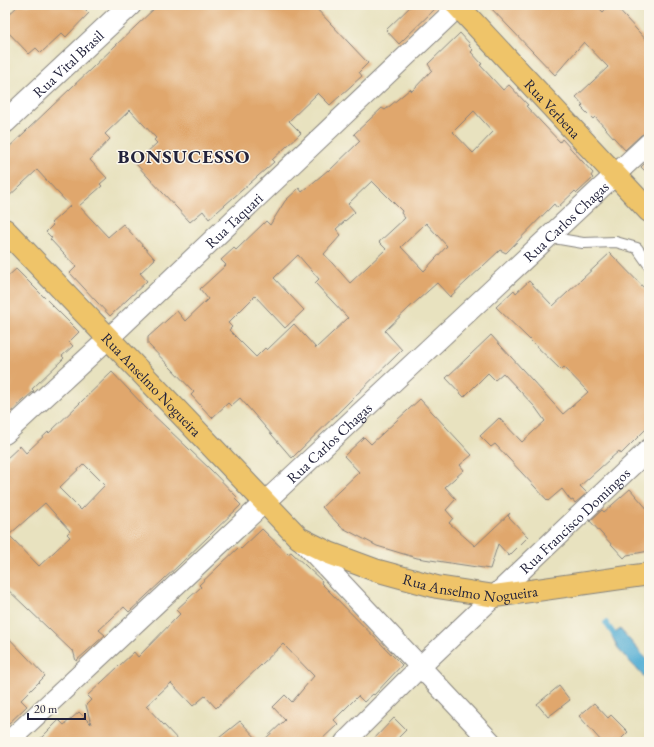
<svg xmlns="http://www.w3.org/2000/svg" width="654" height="747" font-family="'EB Garamond',serif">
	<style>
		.water { fill: #58b0d5; stroke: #3d6988 }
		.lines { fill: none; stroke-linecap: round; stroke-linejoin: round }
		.stream { stroke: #58b0d5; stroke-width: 5.5 }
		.building { fill: #e0a76d; fill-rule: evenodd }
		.service-casing { stroke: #85827d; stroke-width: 12 }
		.minor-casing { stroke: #85827d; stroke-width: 22 }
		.tertiary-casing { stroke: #85827d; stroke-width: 24 }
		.primary-casing { stroke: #85827d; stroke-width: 24 }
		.service { stroke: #fff; stroke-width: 10 }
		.minor { stroke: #fff; stroke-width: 20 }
		.tertiary { stroke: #fff; stroke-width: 22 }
		.primary { stroke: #efc469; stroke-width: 22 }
		.labels { text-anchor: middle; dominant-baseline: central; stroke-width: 3; stroke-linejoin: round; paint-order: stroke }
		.street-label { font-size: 15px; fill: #22223b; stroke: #fbf7ec }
		.district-label { font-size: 19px; font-weight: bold; letter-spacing: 1px; fill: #22223b; stroke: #fbf7ec }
	</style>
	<rect width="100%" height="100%" fill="#fbf7ec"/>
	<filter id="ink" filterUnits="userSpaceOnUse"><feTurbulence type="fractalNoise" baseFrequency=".025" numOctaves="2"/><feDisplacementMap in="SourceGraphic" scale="8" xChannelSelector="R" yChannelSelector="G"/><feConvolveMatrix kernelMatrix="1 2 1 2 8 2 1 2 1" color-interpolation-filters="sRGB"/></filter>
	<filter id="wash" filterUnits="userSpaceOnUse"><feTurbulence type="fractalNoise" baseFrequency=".012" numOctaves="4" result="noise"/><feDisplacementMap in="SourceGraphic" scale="16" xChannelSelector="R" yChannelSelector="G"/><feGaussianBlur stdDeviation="0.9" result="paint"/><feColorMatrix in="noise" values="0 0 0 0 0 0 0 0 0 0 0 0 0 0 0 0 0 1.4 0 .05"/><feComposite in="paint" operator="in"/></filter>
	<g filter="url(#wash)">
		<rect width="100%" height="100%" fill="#e8e2bf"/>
		<!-- water -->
		<path class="water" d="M620,629L649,662V682L618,649L612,636Z"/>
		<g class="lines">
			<!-- stream -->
			<path class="stream" d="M606,623L617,639"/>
		</g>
		<g id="blocks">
			<!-- building -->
			<path class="building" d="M19,5H81L89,13L66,37L62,33L41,53L36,48L29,54L5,29V18Z
				M158,5H313L368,63L359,72L362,76L330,105L318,93L289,121L301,133L272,160L274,162L209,219L203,211L190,222L135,163L157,143L154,140L156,138L130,110L105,134L110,139L90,160L107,178L100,184L102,186L79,206L108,237L123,224L155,259L140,273L147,281L110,316L70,273L76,267L50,239L52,238L46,232L53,225L51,223L70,206L37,170L5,200V151Z
				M412,5H439L399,44L386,30Z
				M488,5H596L603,12L610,5H614L649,43V132L641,135L625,150L595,117L593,119L581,107L583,105L576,97L608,67L584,42L555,75Z
				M460,33L470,44L469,46L473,50L471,52L482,64L480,65L503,90L509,85L528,105L526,106L560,142L562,139L593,173L591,176L593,178L577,193L575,191L557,208L554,204L506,253L500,250L450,297L437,283L410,307L385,331L402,350L292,458L240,398L231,406L228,403L212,418L191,395L194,392L148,344V337L177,311L185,321L208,299L200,289L226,265L221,260L234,248L236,250L266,221L270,225L285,201L299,188L302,192L328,170L329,171L360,141L354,134L382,108L385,110L410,89L412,91L432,70L428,64ZM474,111L493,132L473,153L453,132ZM372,181L402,211L401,213L405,218L379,242L386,249L350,283L324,254L341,235L336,229L353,214L355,212L348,204ZM426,223L447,246L424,271L401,247ZM298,255L319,279L315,283L348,318L316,348L294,324L267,350L265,348L256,357L229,330L232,327L228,323L255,296L285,328L304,310L274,278Z
				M649,159V175L641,167Z
				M610,253L649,293V426L621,454L619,451L580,486L587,493L575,503L573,500L571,501L562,489L548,501L495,444L491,447L480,436L499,418L522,442L545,421L535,407L503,373L495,380L488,373L464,397L446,378L491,335L563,414L588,392L564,367L561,370L496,307L514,290L516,293L529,281L553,306Z
				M16,269L79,332L69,342L73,346L62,356L64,358L32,389L34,391L25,399L5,417V279Z
				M112,372L146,408L211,470L237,497L235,499L241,505L179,565L129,612L124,607L99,630L105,635L76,661L73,650L72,651L5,587V460L20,446L26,453L48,432L49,433ZM84,464L105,485L81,510L59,488ZM45,503L70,531L67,534L70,537L39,566L9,535Z
				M420,399L472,455L460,465L464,470L445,487L456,499L446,510L453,518L449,523L475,546L510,513L508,516L528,537L509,556L498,544L490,569L417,558L377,546L341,527L322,507L359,472L344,456L364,437L371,444Z
				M630,489L649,511V551L627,555L624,558L590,521L602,510L604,512Z
				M262,529L288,554L291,552L322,581L321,583L402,665L374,695L373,694L364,702L358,696L334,720L338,724L319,742H262L285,720L273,707L285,695L292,702L314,676L283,644L216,708L205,696L193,706L171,683L146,706L180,742H37L59,720L64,725L79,712L91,724L86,705L91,700L87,696L134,652L138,657L180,614L176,610L201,587L199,585L239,547L241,549Z
				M5,634L45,676L21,700L27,706L5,727Z
				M559,686L570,700L548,717L537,704Z
				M594,703L608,718L611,715L628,732L618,742H602L579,716Z
				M394,718L406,730L394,742H371Z
				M240,721L260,742H214Z"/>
		</g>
	</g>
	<g filter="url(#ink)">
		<use href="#blocks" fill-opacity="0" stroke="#85827d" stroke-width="1"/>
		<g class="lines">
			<!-- service casing -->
			<g class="service-casing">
				<path id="service" d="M548,237L583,243L616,242L637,248L649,265"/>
			</g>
			<!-- minor casing -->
			<g class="minor-casing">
				<g id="minor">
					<path id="s1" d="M5,434L109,338L460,5"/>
					<path d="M303,542L491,742"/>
					<path id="s2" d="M8,742L649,143"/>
					<path id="s3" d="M345,742L421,666L649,449"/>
				</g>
			</g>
			<!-- tertiary casing -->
			<g class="tertiary-casing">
				<g id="tertiary">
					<path id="s4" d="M5,122L130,5"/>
				</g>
			</g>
			<!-- primary casing -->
			<g class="primary-casing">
				<g id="primary">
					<path id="s5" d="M457,5L649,211"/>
					<path id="s6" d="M5,230L299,538L329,553L375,570L437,587L495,596L649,574"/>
				</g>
			</g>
			<!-- service -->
			<use href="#service" class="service"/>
			<!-- minor -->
			<use href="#minor" class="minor"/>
			<!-- tertiary -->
			<use href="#tertiary" class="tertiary"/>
			<!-- primary -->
			<use href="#primary" class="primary"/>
		</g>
	</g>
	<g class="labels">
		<!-- street labels -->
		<g class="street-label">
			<text stroke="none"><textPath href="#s4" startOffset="86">Rua Vital Brasil</textPath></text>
			<text stroke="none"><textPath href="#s5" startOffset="141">Rua Verbena</textPath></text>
			<text stroke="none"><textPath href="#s1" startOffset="313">Rua Taquari</textPath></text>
			<text stroke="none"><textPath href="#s2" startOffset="763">Rua Carlos Chagas</textPath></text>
			<text stroke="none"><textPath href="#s6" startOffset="213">Rua Anselmo Nogueira</textPath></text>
			<text stroke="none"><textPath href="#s2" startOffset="439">Rua Carlos Chagas</textPath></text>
			<text stroke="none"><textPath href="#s3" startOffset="319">Rua Francisco Domingos</textPath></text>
			<text stroke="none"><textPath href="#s6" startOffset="606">Rua Anselmo Nogueira</textPath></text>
		</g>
		<!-- district labels -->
		<g class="district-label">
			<text x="184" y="156">BONSUCESSO</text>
		</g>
	</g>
	<!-- margin -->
	<rect width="654" height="747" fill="none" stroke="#fbf7ec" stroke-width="20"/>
	<!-- scale -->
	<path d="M28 713v6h57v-6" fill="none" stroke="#22223b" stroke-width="2"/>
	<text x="34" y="713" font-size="12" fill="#22223b" stroke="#fbf7ec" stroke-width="3" paint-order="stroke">20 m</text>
</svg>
